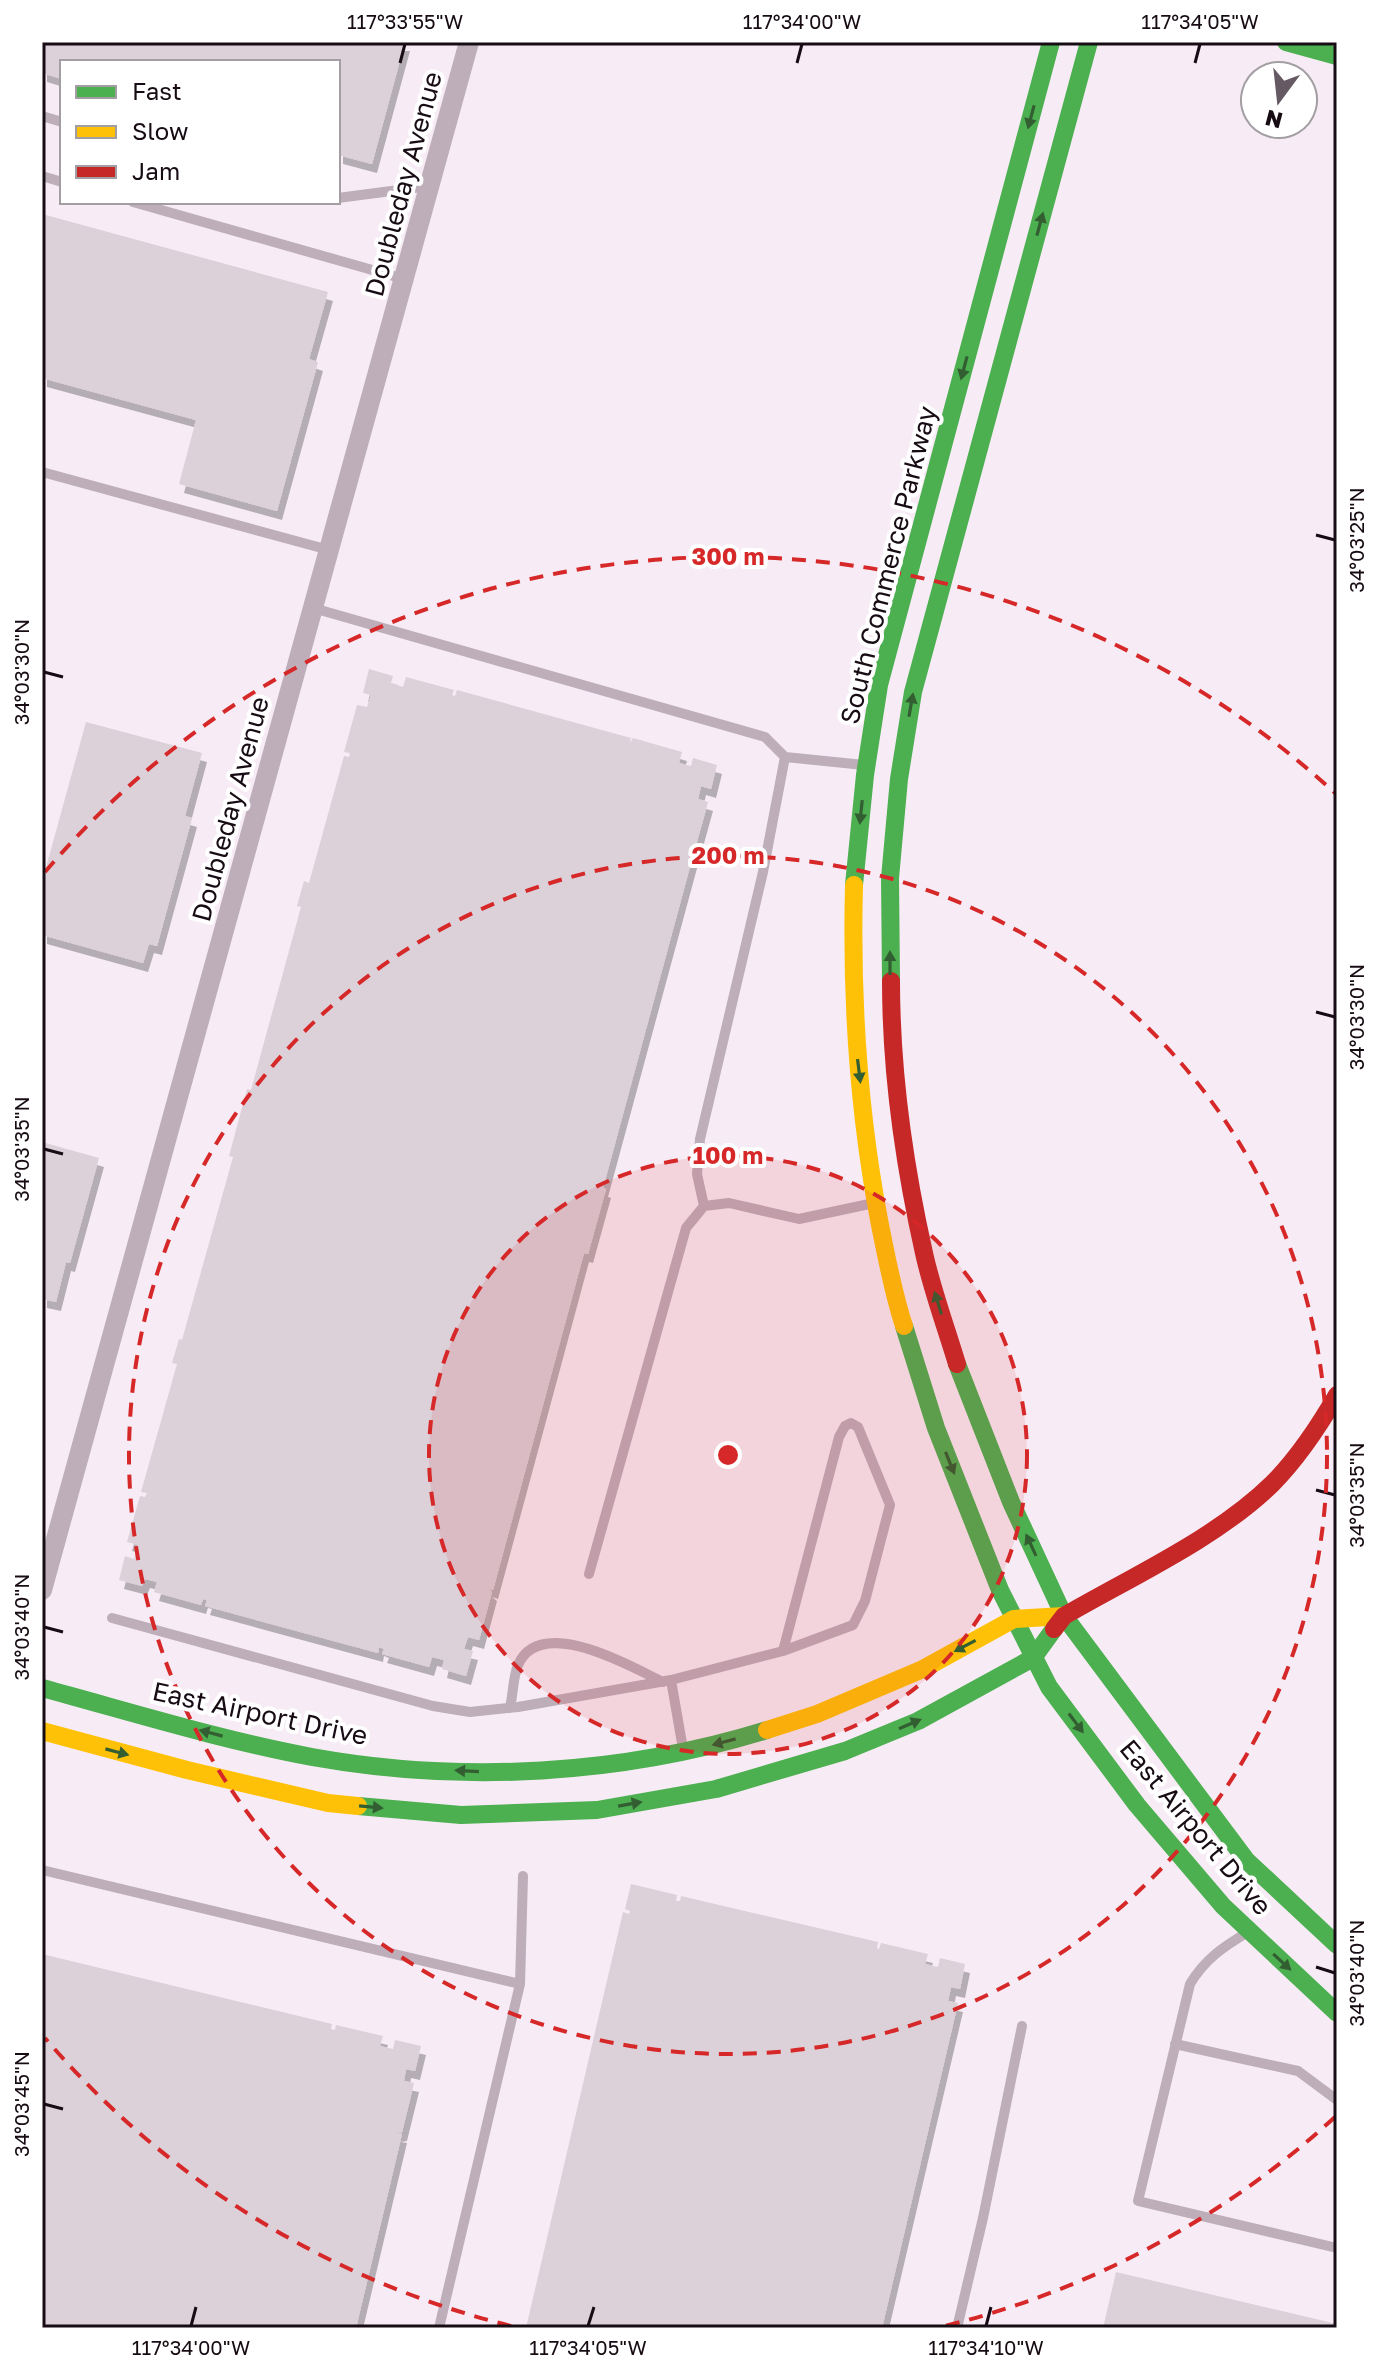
<svg xmlns="http://www.w3.org/2000/svg" width="1379" height="2370" font-family="'Golos Text',sans-serif">
	<style>
		.building { fill: #dcd0d9; filter: url(#shadow) }
		.lines { fill: none; stroke-linecap: round; stroke-linejoin: round }
		.lane { stroke: #bdaeba; stroke-width: 10 }
		.street { stroke: #bdaeba; stroke-width: 20 }
		.fast { stroke: #4caf50; stroke-width: 18 }
		.slow { stroke: #ffc107; stroke-width: 18 }
		.jam { stroke: #c62828; stroke-width: 18 }
		.oneway { fill: #325e32 }
		.ticks { fill: none; stroke: #170c14; stroke-width: 3 }
		.ring { fill: none; stroke: #d62828; stroke-width: 4; stroke-dasharray: 14 10 }
		.labels { text-anchor: middle; dominant-baseline: central; stroke-width: 8; stroke-linejoin: round; paint-order: stroke }
		.street-label { font-size: 26px; fill: #170c14; stroke: #fff }
		.centre { fill: #d62828; stroke: #fff; stroke-width: 4 }
		.ring-label { font-size: 24px; text-anchor: middle; font-weight: bold; fill: #d62828; stroke: #fff; stroke-width: 8; stroke-linejoin: round; paint-order: stroke }
		.neatline { fill: none; stroke: #170c14; stroke-width: 3 }
		.ticks-label { font-size: 20px; text-anchor: middle; fill: #170c14 }
	</style>
	<defs>
		<filter id="shadow"><feDropShadow dx="5" dy="9" stdDeviation="0" flood-color="#0004"/></filter>
	</defs>
	<rect width="100%" height="100%" fill="#f7ecf5"/>
	<!-- building -->
	<path class="building" d="M42,42H405L372,164L338,155V62H62V79L42,73Z
		M42,214L328,292L309,359L318,362L277,511L179,484L196,420L42,378Z
		M369,669L393,676L391,683L403,687L406,677L454,690L452,695L455,696L457,690L631,738L630,743L633,738L682,752L679,763L691,766L693,758L717,765L711,789L701,786L698,799L708,802L695,849L690,847L689,851L694,852L603,1188L606,1189L588,1254L584,1253L493,1590L487,1588L492,1592L479,1640L468,1637L464,1649L473,1651L466,1676L442,1669L444,1660L432,1657L429,1667L382,1654L384,1649L379,1647L378,1653L205,1606L207,1600L203,1599L201,1605L154,1592L157,1582L145,1579L142,1586L119,1580L125,1556L134,1559L138,1545L127,1542L140,1496L145,1497L147,1493L141,1492L177,1364L172,1363L179,1339L182,1340L233,1157L229,1156L247,1089L251,1090L301,907L297,906L304,881L309,883L344,756L349,757L350,753L344,752L357,705L367,707L371,695L363,693Z
		M86,722L202,753L185,816L192,818L157,946L149,944L143,963L42,935V882Z
		M42,1142L99,1158L70,1263L66,1262L56,1302L42,1299Z
		M631,1884L677,1895L676,1901H680L681,1896L878,1942L877,1948L879,1949L881,1943L928,1954L925,1964L938,1967L940,1958L965,1964L960,1989L951,1987L948,2001L958,2003L882,2328H526L623,1912L629,1914L630,1911L625,1909Z
		M42,1954L332,2024L331,2029L335,2030L336,2025L383,2036L380,2046L393,2049L395,2040L421,2046L415,2071L406,2069L404,2081L414,2083L402,2132L396,2133L402,2134L356,2328H42Z
		M1116,2272L1337,2324V2328H1103Z"/>
	<g class="lines">
		<!-- lane -->
		<path class="lane" d="M42,116L62,122
			M42,176L62,182
			M338,198L429,186
			M133,202L404,279
			M42,472L329,550
			M313,608L765,737L785,757L864,765
			M704,1206L697,1174L700,1139L763,872L785,757
			M589,1574L686,1228L704,1206L729,1203L799,1219L874,1203
			M112,1618L433,1706L470,1712L518,1707L671,1680L683,1749
			M671,1680L783,1651L853,1625L865,1601L890,1505L858,1427L851,1423L845,1426L839,1437L783,1651
			M510,1708C513,1695 513,1677 518,1665C540,1614 630,1666 663,1682
			M42,1870L520,1984L439,2328
			M1248,1932C1223,1947 1205,1959 1190,1984L1138,2201L1337,2248
			M520,1984L523,1876
			M1175,2044L1298,2071L1337,2100
			M957,2328L983,2218L1022,2026"/>
		<!-- street -->
		<path class="street" d="M42,1590L469,42"/>
		<!-- fast -->
		<path class="fast" d="M1286,42L1337,56
			M854,885L865,775L879,685L1051,42
			M891,981L890,878L899,779L913,692L1089,42
			M904,1326L936,1428L1000,1590L1049,1687L1137,1805L1223,1906L1337,2013
			M957,1364L1011,1502L1064,1616L1246,1860L1337,1945
			M42,1688C131,1712 221,1740 312,1757C462,1784 622,1775 767,1730
			M358,1806L461,1815L597,1810L716,1789L845,1751L918,1721L1033,1658L1054,1629"/>
		<!-- slow -->
		<path class="slow" d="M854,885C851,1001 858,1111 880,1225C887,1259 893,1293 904,1326
			M767,1730L817,1714L923,1669L1014,1619L1064,1616
			M42,1731L187,1770L328,1803L358,1806"/>
		<!-- jam -->
		<path class="jam" d="M891,981C891,1072 904,1164 924,1253C932,1290 946,1327 957,1364
			M1054,1629L1064,1616C1131,1577 1217,1538 1272,1484C1297,1459 1319,1426 1337,1395"/>
	</g>
	<!-- one-way arrows -->
	<defs><path id="oneway-solid" d="M-6-.8H1V-3.2L6.5 0L1 3.2V.8H-6Z" transform="scale(2)"/></defs>
	<g class="oneway">
		<use href="#oneway-solid" transform="translate(1031 117) rotate(105)"/>
		<use href="#oneway-solid" transform="translate(1040 224) rotate(-75)"/>
		<use href="#oneway-solid" transform="translate(964 368) rotate(105)"/>
		<use href="#oneway-solid" transform="translate(911 705) rotate(-80)"/>
		<use href="#oneway-solid" transform="translate(861 812) rotate(96)"/>
		<use href="#oneway-solid" transform="translate(890 963) rotate(-90)"/>
		<use href="#oneway-solid" transform="translate(859 1071) rotate(83)"/>
		<use href="#oneway-solid" transform="translate(938 1303) rotate(-107)"/>
		<use href="#oneway-solid" transform="translate(950 1463) rotate(68)"/>
		<use href="#oneway-solid" transform="translate(1031 1545) rotate(-115)"/>
		<use href="#oneway-solid" transform="translate(965 1646) rotate(152)"/>
		<use href="#oneway-solid" transform="translate(1076 1723) rotate(53)"/>
		<use href="#oneway-solid" transform="translate(910 1724) rotate(-23)"/>
		<use href="#oneway-solid" transform="translate(211 1733) rotate(-165)"/>
		<use href="#oneway-solid" transform="translate(724 1742) rotate(165)"/>
		<use href="#oneway-solid" transform="translate(117 1752) rotate(15)"/>
		<use href="#oneway-solid" transform="translate(467 1771) rotate(-177)"/>
		<use href="#oneway-solid" transform="translate(630 1804) rotate(-10)"/>
		<use href="#oneway-solid" transform="translate(371 1807) rotate(5)"/>
		<use href="#oneway-solid" transform="translate(1282 1962) rotate(43)"/>
	</g>
	<!-- ticks -->
	<path class="ticks" d="M400,63L405,44M797,63L802,44M1195,63L1200,44M1316,535L1335,540M44,672L63,677M1316,1012L1335,1017M44,1149L63,1154M1316,1490L1335,1495M44,1627L63,1632M1316,1967L1335,1973M44,2104L63,2109M191,2326L196,2307M588,2326L594,2307M986,2326L991,2307"/>
	<!-- distance rings -->
	<circle cx="728" cy="1455" r="299" fill="#d62828" fill-opacity=".12"/>
	<g class="ring">
		<circle cx="728" cy="1455" r="299"/>
		<circle cx="728" cy="1455" r="599"/>
		<path d="M1335 2117A898 898 0 0 1 945 2326M511 2326A898 898 0 0 1 45 2038M45 872A898 898 0 0 1 1335 793"/>
	</g>
	<g class="labels">
		<!-- street labels -->
		<g class="street-label">
			<text transform="translate(403 184) rotate(-75)">Doubleday Avenue</text>
			<text transform="translate(888 565) rotate(-76)">South Commerce Parkway</text>
			<text transform="translate(230 809) rotate(-75)">Doubleday Avenue</text>
			<text transform="translate(260 1713) rotate(12)">East Airport Drive</text>
			<text transform="translate(1196 1827) rotate(50)">East Airport Drive</text>
		</g>
	</g>
	<circle cx="728" cy="1455" r="12" class="centre"/>
	<g class="ring-label">
		<text x="728" y="565">300 m</text>
		<text x="728" y="864">200 m</text>
		<text x="728" y="1164">100 m</text>
	</g>
	<!-- border -->
	<rect width="1379" height="2370" fill="none" stroke="#ffffff" stroke-width="88"/>
	<!-- legend -->
	<rect x="60" y="60" width="280" height="144" fill="#ffffff" stroke="#a29ea1" stroke-width="2"/>
	<rect x="76" y="86" width="40" height="12" fill="#4caf50" stroke="#a29ea1" stroke-width="2"/>
	<text x="132" y="100" font-size="24" fill="#170c14">Fast</text>
	<rect x="76" y="126" width="40" height="12" fill="#ffc107" stroke="#a29ea1" stroke-width="2"/>
	<text x="132" y="140" font-size="24" fill="#170c14">Slow</text>
	<rect x="76" y="166" width="40" height="12" fill="#c62828" stroke="#a29ea1" stroke-width="2"/>
	<text x="132" y="180" font-size="24" fill="#170c14">Jam</text>
	<!-- north arrow -->
	<g transform="translate(1279 100) rotate(195)"><circle r="38" fill="#ffffff" stroke="#a29ea1" stroke-width="2"/>
	<path d="M0-6L14 30L0 20L-14 30Z" fill="#655a63"/>
	<text y="-12" font-size="22" font-weight="bold" text-anchor="middle" fill="#170c14">N</text>
	</g>
	<rect x="44" y="44" width="1291" height="2282" class="neatline"/>
	<g class="ticks-label">
		<text x="405" y="29">117°33'55"W</text>
		<text x="802" y="29">117°34'00"W</text>
		<text x="1200" y="29">117°34'05"W</text>
		<text transform="translate(1357 540) rotate(-90)" y="7">34°03'25"N</text>
		<text transform="translate(22 672) rotate(-90)" y="7">34°03'30"N</text>
		<text transform="translate(1357 1017) rotate(-90)" y="7">34°03'30"N</text>
		<text transform="translate(22 1149) rotate(-90)" y="7">34°03'35"N</text>
		<text transform="translate(1357 1495) rotate(-90)" y="7">34°03'35"N</text>
		<text transform="translate(22 1627) rotate(-90)" y="7">34°03'40"N</text>
		<text transform="translate(1357 1973) rotate(-90)" y="7">34°03'40"N</text>
		<text transform="translate(22 2104) rotate(-90)" y="7">34°03'45"N</text>
		<text x="191" y="2355">117°34'00"W</text>
		<text x="588" y="2355">117°34'05"W</text>
		<text x="986" y="2355">117°34'10"W</text>
	</g>
</svg>
